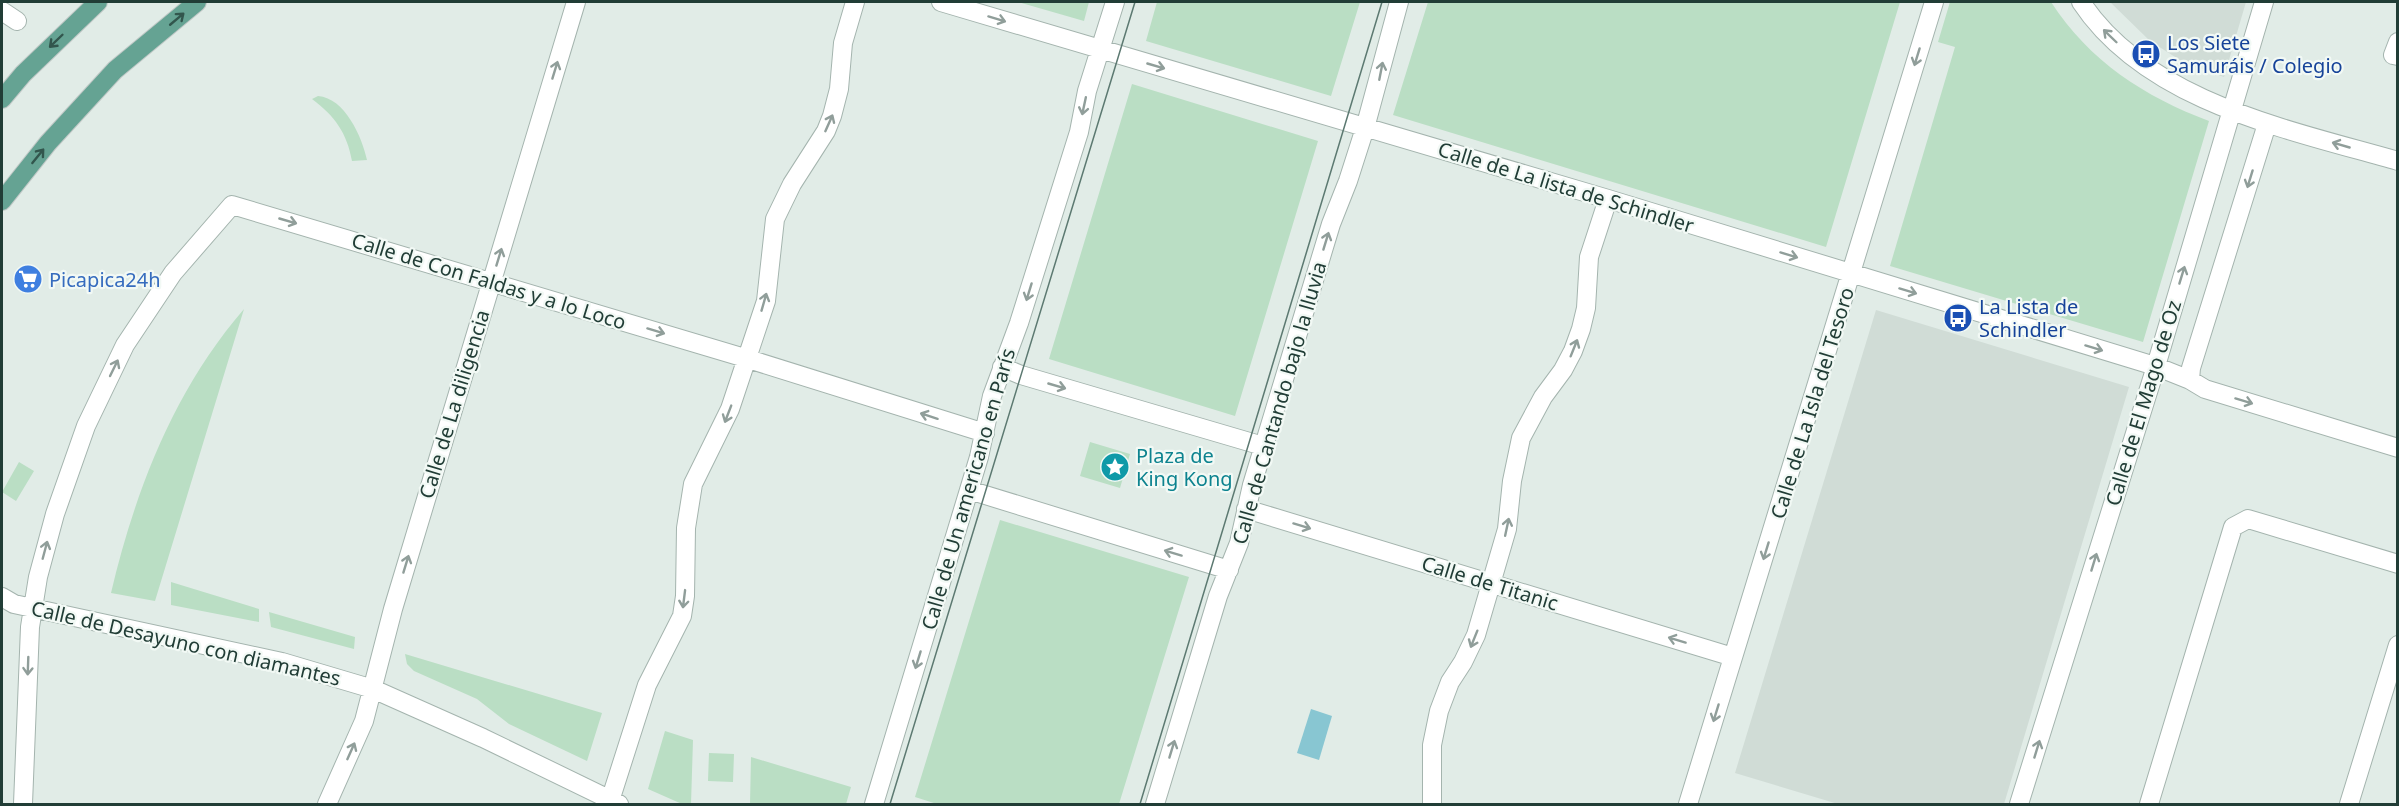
<svg xmlns="http://www.w3.org/2000/svg" width="2399" height="806" font-family="'Noto Sans',sans-serif">
	<style>
		.built { fill: #d0dcd6 }
		.green { fill: #badec4 }
		.water { fill: #88c6d2 }
		.lines { fill: none; stroke-linecap: round; stroke-linejoin: round }
		.minor-casing { stroke: #a4b4ae; stroke-width: 20 }
		.major-casing { stroke: #c1c9c7; stroke-width: 20 }
		.minor { stroke: #fff; stroke-width: 18 }
		.major { stroke: #65a393; stroke-width: 18 }
		.tram { stroke: #5c7971; stroke-width: 1.5 }
		.oneway { stroke: #32564d }
		.oneway2 { stroke: #909e9a }
		.labels { text-anchor: middle; dominant-baseline: central; stroke-width: 4.5; stroke-linejoin: round; paint-order: stroke }
		.transit-label { font-size: 20px; fill: #164399; stroke: #f2f9f5; text-anchor: start }
		.street-label { font-size: 20px; fill: #213d36; stroke: #f2f9f5 }
		.shop-label { font-size: 20px; fill: #366cbe; stroke: #f2f9f5; text-anchor: start }
		.culture-label { font-size: 20px; fill: #0d838f; stroke: #f2f9f5; text-anchor: start }
	</style>
	<rect width="100%" height="100%" fill="#e1ece7"/>
	<!-- built -->
	<path class="built" d="M2110,2H2246L2224,77L2183,62L2150,41Z
		M1876,310L2129,387L2004,804H1838L1735,773Z"/>
	<!-- green -->
	<path class="green" d="M1018,2H1089L1084,21Z
		M1157,2H1360L1331,96L1146,41Z
		M1428,2H1900L1826,247L1393,115Z
		M1950,2H2051C2089,61 2145,97 2209,121L2143,342L1890,266L1955,47L1938,42Z
		M1132,84L1318,141L1235,416L1049,359Z
		M318,96C345,98 362,137 367,160L352,161C347,133 335,116 312,99Z
		M244,309L155,601L111,593C135,491 174,390 244,309Z
		M1090,442L1130,454L1120,488L1080,476Z
		M19,462L34,471L16,501L2,492Z
		M1000,520L1189,577L1119,804H937L915,797Z
		M171,582L259,609V622L171,605Z
		M269,612L355,637L354,649L271,627Z
		M405,654L602,713L587,761L509,724L477,699L414,671L407,664Z
		M665,731L693,740L691,804H682L648,789Z
		M709,753L734,754L733,782L708,781Z
		M751,757L851,787L846,804H750Z"/>
	<!-- water -->
	<path class="water" d="M1311,709L1332,716L1319,760L1297,753Z"/>
	<g class="lines">
		<!-- minor casing -->
		<g class="minor-casing">
			<path id="minor" d="M941,2L1608,199L2155,366L2190,380L2205,389L2398,448
				M2081,2C2147,102 2290,130 2398,161
				M2,11L17,21
				M2398,42L2393,55L2398,56
				M1002,367L1021,375L1263,446
				M2190,380L2191,368L2267,124
				M969,490L1229,570
				M1246,509L1733,657
				M2,597L14,604L282,662L373,689L483,738L619,804
				M23,804L30,627L38,577L55,514L86,426L125,345L173,273L232,205L745,358L985,433
				M327,804L364,721L393,609L576,2
				M609,804L647,685L682,616L685,596L686,528L693,484L730,409L766,301L775,219L792,184L826,131L832,116L839,89L843,43L855,2
				M874,804L979,457L992,396L1019,323L1079,132L1087,91L1115,2
				M1155,804L1218,596L1239,543L1252,485L1331,224L1348,181L1365,128L1399,2
				M1432,804V745L1439,711L1450,682L1463,662L1476,635L1507,529L1512,481L1521,438L1543,397L1563,370L1573,351L1581,329L1586,308L1589,257L1608,199
				M1688,804L1934,2
				M2019,804L2153,376L2264,2
				M2149,804L2233,527L2248,519L2398,564
				M2349,804L2398,645"/>
		</g>
		<!-- major casing -->
		<g class="major-casing">
			<path id="major" d="M2,99L23,74L98,2
				M2,201L48,143L115,70L197,2"/>
		</g>
		<!-- minor -->
		<use href="#minor" class="minor"/>
		<!-- major -->
		<use href="#major" class="major"/>
		<!-- tram -->
		<path class="tram" d="M890,804L1135,2
			M1140,804L1382,2"/>
	</g>
	<!-- one-way arrows -->
	<defs><path id="oneway-shaft" d="M-6 0H5M1.5-3L5.5 0L1.5 3" fill="none" stroke-width="1.6" stroke-linecap="round" stroke-linejoin="round" transform="scale(1.5)"/></defs>
	<g class="oneway">
		<use href="#oneway-shaft" transform="translate(177 19) rotate(-40)"/>
		<use href="#oneway-shaft" transform="translate(56 41) rotate(136)"/>
		<use href="#oneway-shaft" transform="translate(38 156) rotate(-51)"/>
	</g>
	<g class="oneway2">
		<use href="#oneway-shaft" transform="translate(997 19) rotate(17)"/>
		<use href="#oneway-shaft" transform="translate(2110 36) rotate(-136)"/>
		<use href="#oneway-shaft" transform="translate(1917 57) rotate(107)"/>
		<use href="#oneway-shaft" transform="translate(1156 66) rotate(16)"/>
		<use href="#oneway-shaft" transform="translate(555 70) rotate(-73)"/>
		<use href="#oneway-shaft" transform="translate(1381 71) rotate(-79)"/>
		<use href="#oneway-shaft" transform="translate(1084 106) rotate(102)"/>
		<use href="#oneway-shaft" transform="translate(829 123) rotate(-66)"/>
		<use href="#oneway-shaft" transform="translate(2341 145) rotate(-164)"/>
		<use href="#oneway-shaft" transform="translate(2250 179) rotate(107)"/>
		<use href="#oneway-shaft" transform="translate(288 221) rotate(16)"/>
		<use href="#oneway-shaft" transform="translate(1326 241) rotate(-73)"/>
		<use href="#oneway-shaft" transform="translate(1789 255) rotate(17)"/>
		<use href="#oneway-shaft" transform="translate(499 257) rotate(-73)"/>
		<use href="#oneway-shaft" transform="translate(2182 275) rotate(-73)"/>
		<use href="#oneway-shaft" transform="translate(1908 291) rotate(17)"/>
		<use href="#oneway-shaft" transform="translate(1029 292) rotate(107)"/>
		<use href="#oneway-shaft" transform="translate(764 302) rotate(-74)"/>
		<use href="#oneway-shaft" transform="translate(656 331) rotate(17)"/>
		<use href="#oneway-shaft" transform="translate(1574 348) rotate(-68)"/>
		<use href="#oneway-shaft" transform="translate(2094 348) rotate(17)"/>
		<use href="#oneway-shaft" transform="translate(114 368) rotate(-64)"/>
		<use href="#oneway-shaft" transform="translate(1057 386) rotate(16)"/>
		<use href="#oneway-shaft" transform="translate(2244 401) rotate(17)"/>
		<use href="#oneway-shaft" transform="translate(728 414) rotate(111)"/>
		<use href="#oneway-shaft" transform="translate(929 416) rotate(-162)"/>
		<use href="#oneway-shaft" transform="translate(1302 526) rotate(17)"/>
		<use href="#oneway-shaft" transform="translate(1507 527) rotate(-78)"/>
		<use href="#oneway-shaft" transform="translate(45 550) rotate(-75)"/>
		<use href="#oneway-shaft" transform="translate(1766 551) rotate(107)"/>
		<use href="#oneway-shaft" transform="translate(1173 553) rotate(-163)"/>
		<use href="#oneway-shaft" transform="translate(2094 562) rotate(-73)"/>
		<use href="#oneway-shaft" transform="translate(406 564) rotate(-73)"/>
		<use href="#oneway-shaft" transform="translate(684 599) rotate(97)"/>
		<use href="#oneway-shaft" transform="translate(1474 639) rotate(112)"/>
		<use href="#oneway-shaft" transform="translate(1677 640) rotate(-163)"/>
		<use href="#oneway-shaft" transform="translate(918 660) rotate(107)"/>
		<use href="#oneway-shaft" transform="translate(28 666) rotate(92)"/>
		<use href="#oneway-shaft" transform="translate(1716 713) rotate(107)"/>
		<use href="#oneway-shaft" transform="translate(1172 749) rotate(-73)"/>
		<use href="#oneway-shaft" transform="translate(2037 749) rotate(-73)"/>
		<use href="#oneway-shaft" transform="translate(351 751) rotate(-66)"/>
	</g>
	<!-- icons -->
	<defs>
		<g id="bus-disc" transform="scale(1.5)"><circle r="9.5" fill="#1a4fb4" stroke="#f2f9f5"/><path d="M-5-6H5V4H4V6H2V4H-2V6H-4V4H-5ZM-3.5-4V0h7V-4ZM-3.5 1.2v1.5H-2V1.2ZM2 1.2v1.5H3.5V1.2Z" fill="#fff"/></g>
		<g id="supermarket-disc" transform="scale(1.5)"><circle r="9.5" fill="#3f7fe0" stroke="#f2f9f5"/><path d="M-6-5.5h2.5l.6 2H6L4.5 2H-2.5L-4.4-4H-6ZM-1.5 3.2a1.3 1.3 0 1 0 .1 0ZM3 3.2a1.3 1.3 0 1 0 .1 0Z" fill="#fff"/></g>
		<g id="sight-disc" transform="scale(1.5)"><circle r="9.5" fill="#0f9aa8" stroke="#f2f9f5"/><path d="M0-6L1.8-2.2L6-1.7L2.9 1.2L3.7 5.4L0 3.3L-3.7 5.4L-2.9 1.2L-6-1.7L-1.8-2.2Z" fill="#fff"/></g>
	</defs>
	<g fill-rule="evenodd">
		<use href="#bus-disc" x="2146" y="54"/>
		<use href="#supermarket-disc" x="28" y="279"/>
		<use href="#bus-disc" x="1958" y="318"/>
		<use href="#sight-disc" x="1115" y="467"/>
	</g>
	<g class="labels">
		<!-- transit labels -->
		<g class="transit-label">
			<text x="2167" y="42">Los Siete<tspan x="2167" dy="23">Samuráis / Colegio</tspan></text>
			<text x="1979" y="306">La Lista de<tspan x="1979" dy="23">Schindler</tspan></text>
		</g>
		<!-- street labels -->
		<g class="street-label">
			<text transform="translate(1566 187) rotate(17)">Calle de La lista de Schindler</text>
			<text transform="translate(489 281) rotate(17)">Calle de Con Faldas y a lo Loco</text>
			<text transform="translate(1279 403) rotate(-74)">Calle de Cantando bajo la lluvia</text>
			<text transform="translate(1812 403) rotate(-73)">Calle de La Isla del Tesoro</text>
			<text transform="translate(2143 403) rotate(-73)">Calle de El Mago de Oz</text>
			<text transform="translate(454 404) rotate(-73)">Calle de La diligencia</text>
			<text transform="translate(968 489) rotate(-74)">Calle de Un americano en París</text>
			<text transform="translate(1490 583) rotate(17)">Calle de Titanic</text>
			<text transform="translate(186 643) rotate(13)">Calle de Desayuno con diamantes</text>
		</g>
		<!-- shop labels -->
		<g class="shop-label">
			<text x="49" y="279">Picapica24h</text>
		</g>
		<!-- culture labels -->
		<g class="culture-label">
			<text x="1136" y="455">Plaza de<tspan x="1136" dy="23">King Kong</tspan></text>
		</g>
	</g>
	<!-- border -->
	<rect width="2399" height="806" fill="none" stroke="#213d36" stroke-width="6"/>
</svg>
